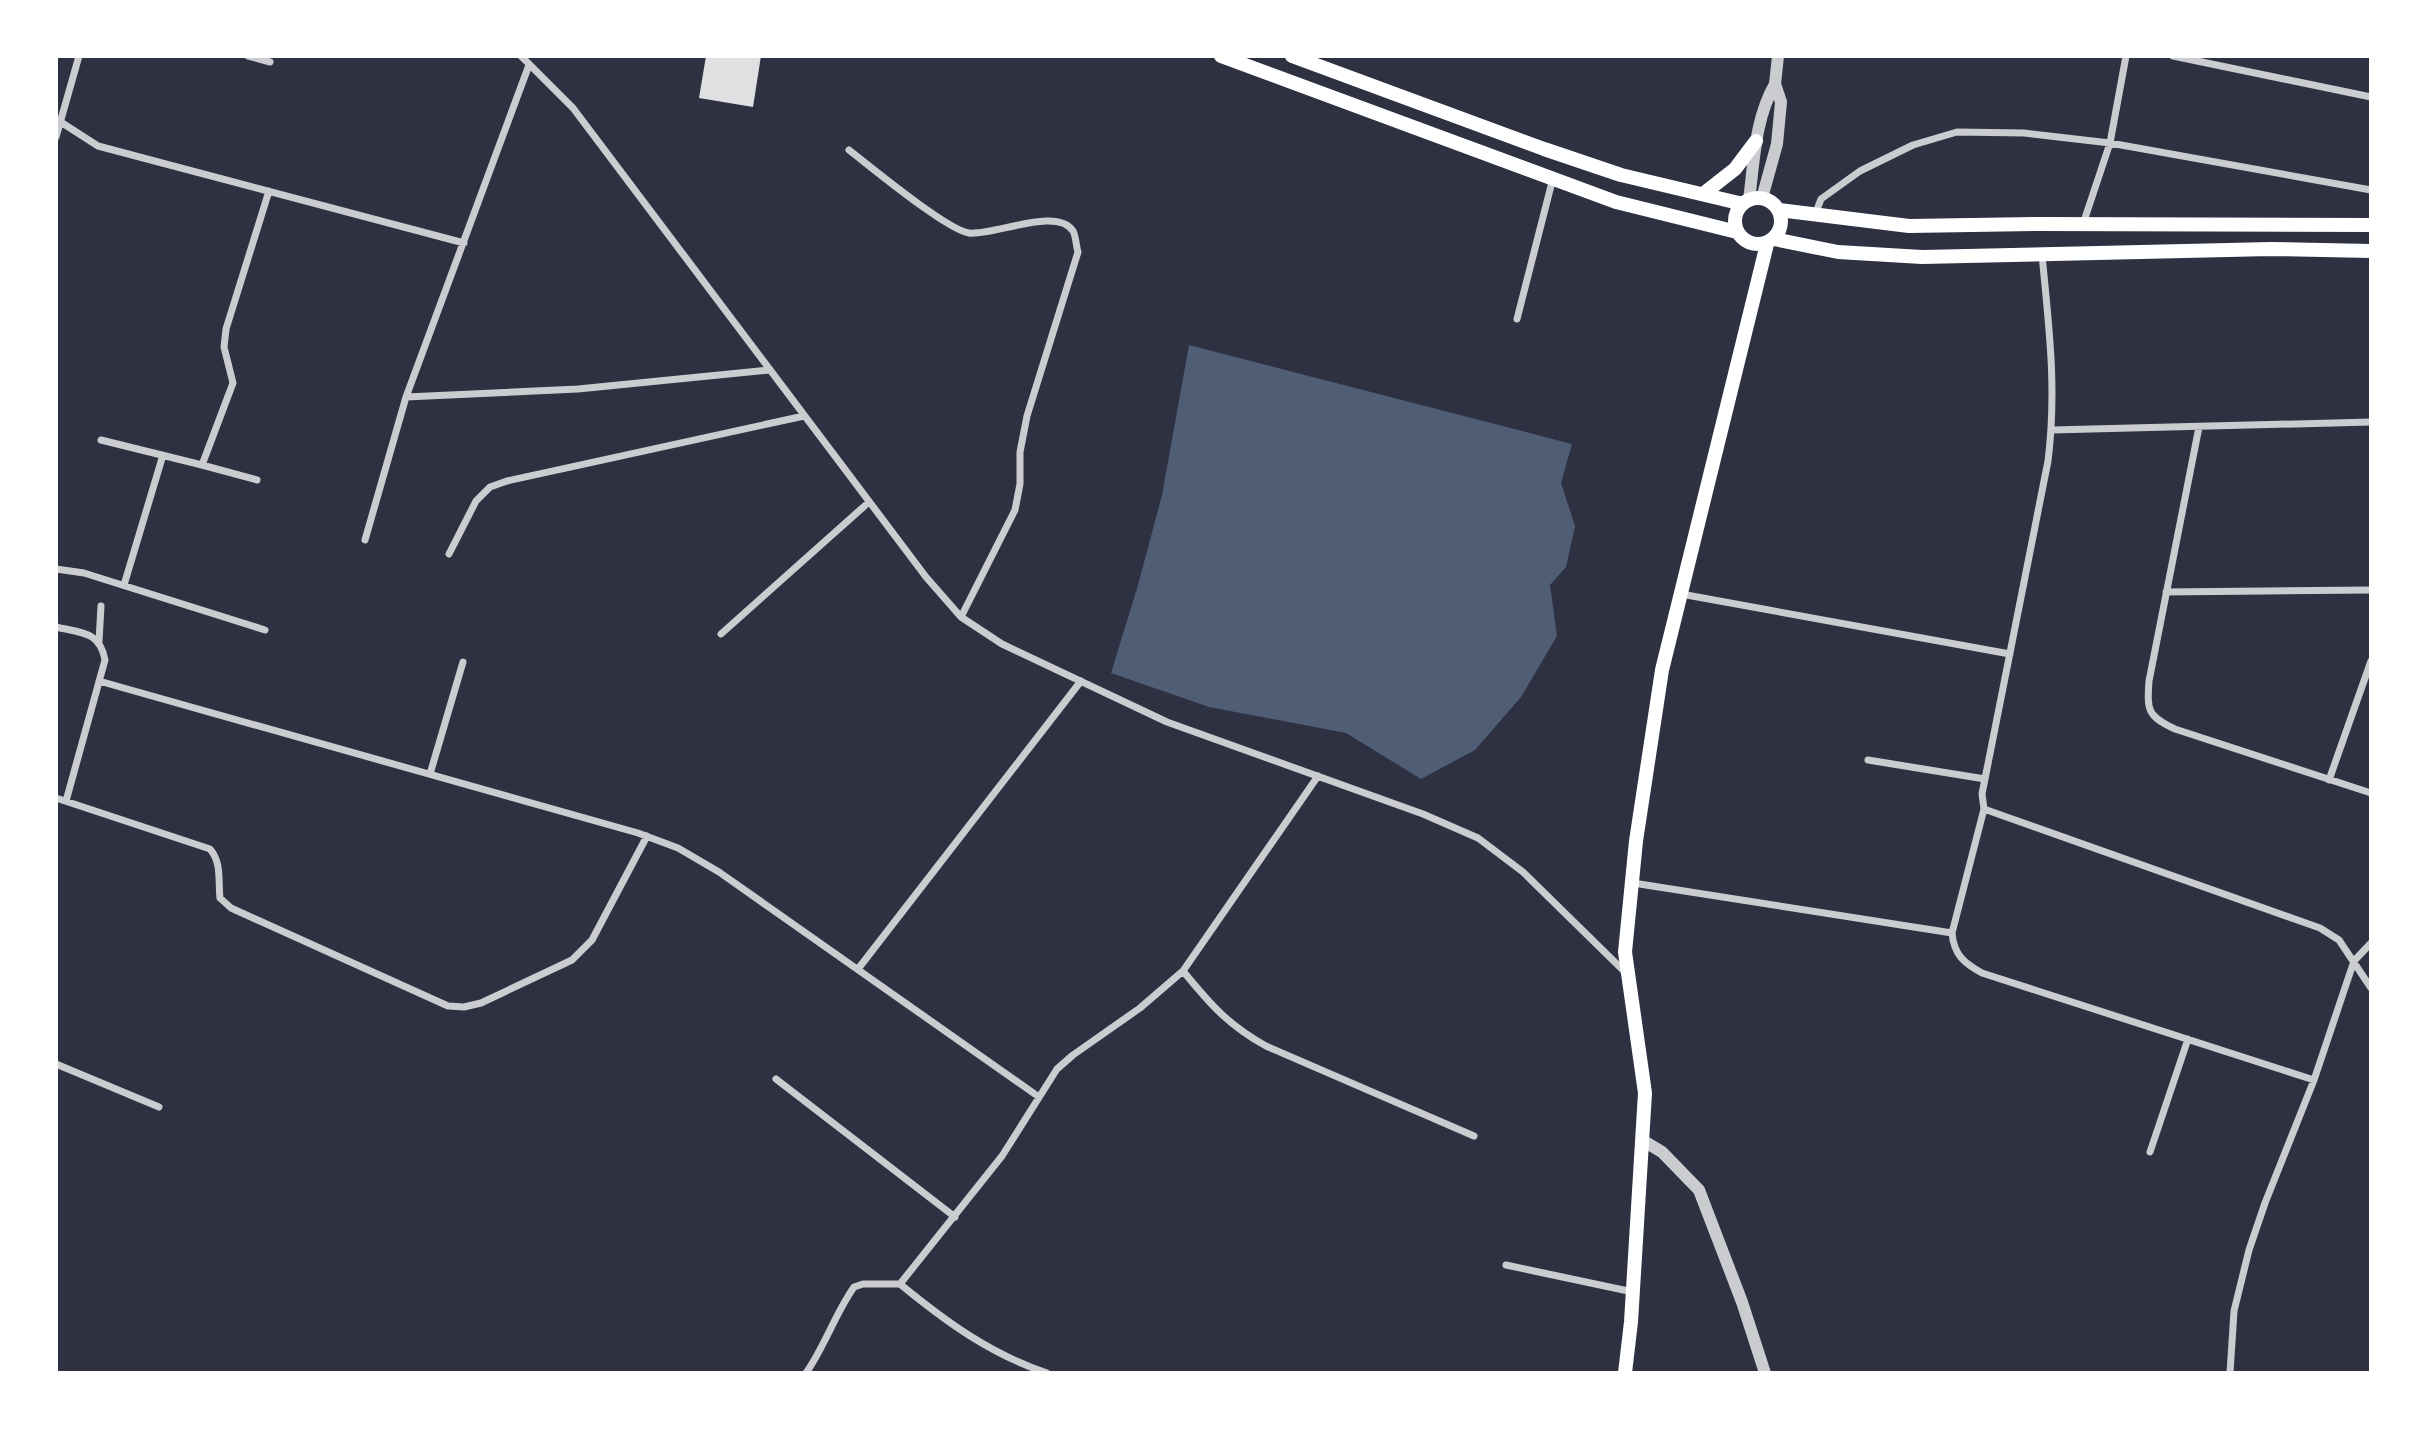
<svg xmlns="http://www.w3.org/2000/svg" width="2427" height="1429" font-family="Jost,sans-serif">
	<style>
		.water { fill: #4f5d75 }
		.building { fill: #e0e0e3 }
		.lines { fill: none; stroke-linecap: round; stroke-linejoin: round }
		.minor { stroke: #caccd0; stroke-width: 7 }
		.tertiary { stroke: #caccd0; stroke-width: 12 }
		.secondary { stroke: #fff; stroke-width: 14 }
	</style>
	<rect width="100%" height="100%" fill="#2d3142"/>
	<!-- water -->
	<path class="water" d="M1189,345L1572,444L1561,483L1575,526L1566,567L1550,585L1557,636L1521,697L1475,750L1421,779L1346,733L1209,707L1111,673L1138,585L1162,495Z"/>
	<!-- building -->
	<path class="building" d="M706,56H761L753,107L699,98Z"/>
	<g class="lines">
		<!-- minor -->
		<path class="minor" d="M248,56L270,62
			M521,56L573,108L926,577L961,617L1002,644L1167,722L1423,814L1478,838L1523,872L1627,974
			M2173,56L2371,97
			M56,119L98,146L464,243
			M56,137L79,56
			M849,150C871,167 947,230 969,233C994,236 1057,206 1073,231C1076,236 1076,246 1078,252L1027,416L1020,452V484L1015,510L961,617
			M1815,215L1821,199L1860,171L1913,145L1957,132L2024,133L2110,143L2371,190
			M2083,224L2110,143L2126,56
			M2042,255C2049,327 2057,389 2048,461L1982,794L1984,809L2320,928L2339,940L2371,988
			M1517,319L1553,178
			M406,397L578,389L770,370
			M2199,427L2149,681C2147,710 2147,716 2175,729L2371,793
			M2052,430L2371,422
			M101,440L202,465
			M257,480L202,465L233,383L224,347L226,329L269,191
			M365,540L406,397L529,65
			M449,554L476,501L490,487L507,481L804,416
			M56,569L84,573L265,630
			M124,585L163,455
			M2166,592L2371,590
			M1681,594L2010,654
			M56,627C81,633 100,631 105,660L66,801
			M721,634L869,502
			M99,641L101,606
			M99,681L638,833L678,848L719,872L1039,1097
			M1868,760L1985,779
			M430,774L463,662
			M2329,780L2371,661
			M56,798L210,849C222,863 218,881 220,898L231,908L448,1006L464,1007L481,1003L572,960L592,940L647,836
			M1984,809L1952,933C1954,955 1964,963 1982,973L2314,1080
			M1633,883L1952,933
			M858,969L1081,681
			M1183,971C1210,1004 1228,1025 1266,1046L1474,1136
			M56,1064L159,1107
			M776,1079L955,1217
			M2150,1152L2188,1039
			M1506,1265L1633,1292
			M900,1284C945,1321 990,1354 1047,1373
			M806,1373C825,1346 835,1314 854,1287L863,1284H900L1002,1156L1057,1069L1073,1055L1140,1008L1183,971L1318,776
			M2230,1373L2234,1311L2249,1250L2265,1203L2314,1080L2354,961L2371,943"/>
		<!-- tertiary -->
		<path class="tertiary" d="M1762,198L1777,144L1781,102L1775,84L1778,56
			M1749,200C1754,162 1755,118 1775,84
			M1642,1140L1662,1152L1699,1190L1742,1302L1765,1373"/>
		<!-- secondary -->
		<path class="secondary" d="M1221,56L1616,202L1737,232
			M1292,56L1544,149L1621,175L1743,204
			M1703,194L1735,169L1756,141
			M1735 221a23 23 0 1 1 46 0a23 23 0 1 1-46 0Z
			M1779,210L1909,226L2038,224L2371,225
			M1774,239L1838,252L1922,257L2271,249L2371,251
			M1625,1373L1631,1322L1645,1093L1625,952L1636,841L1662,670L1767,244"/>
	</g>
	<!-- border -->
	<rect width="2427" height="1429" fill="none" stroke="#ffffff" stroke-width="116"/>
</svg>
